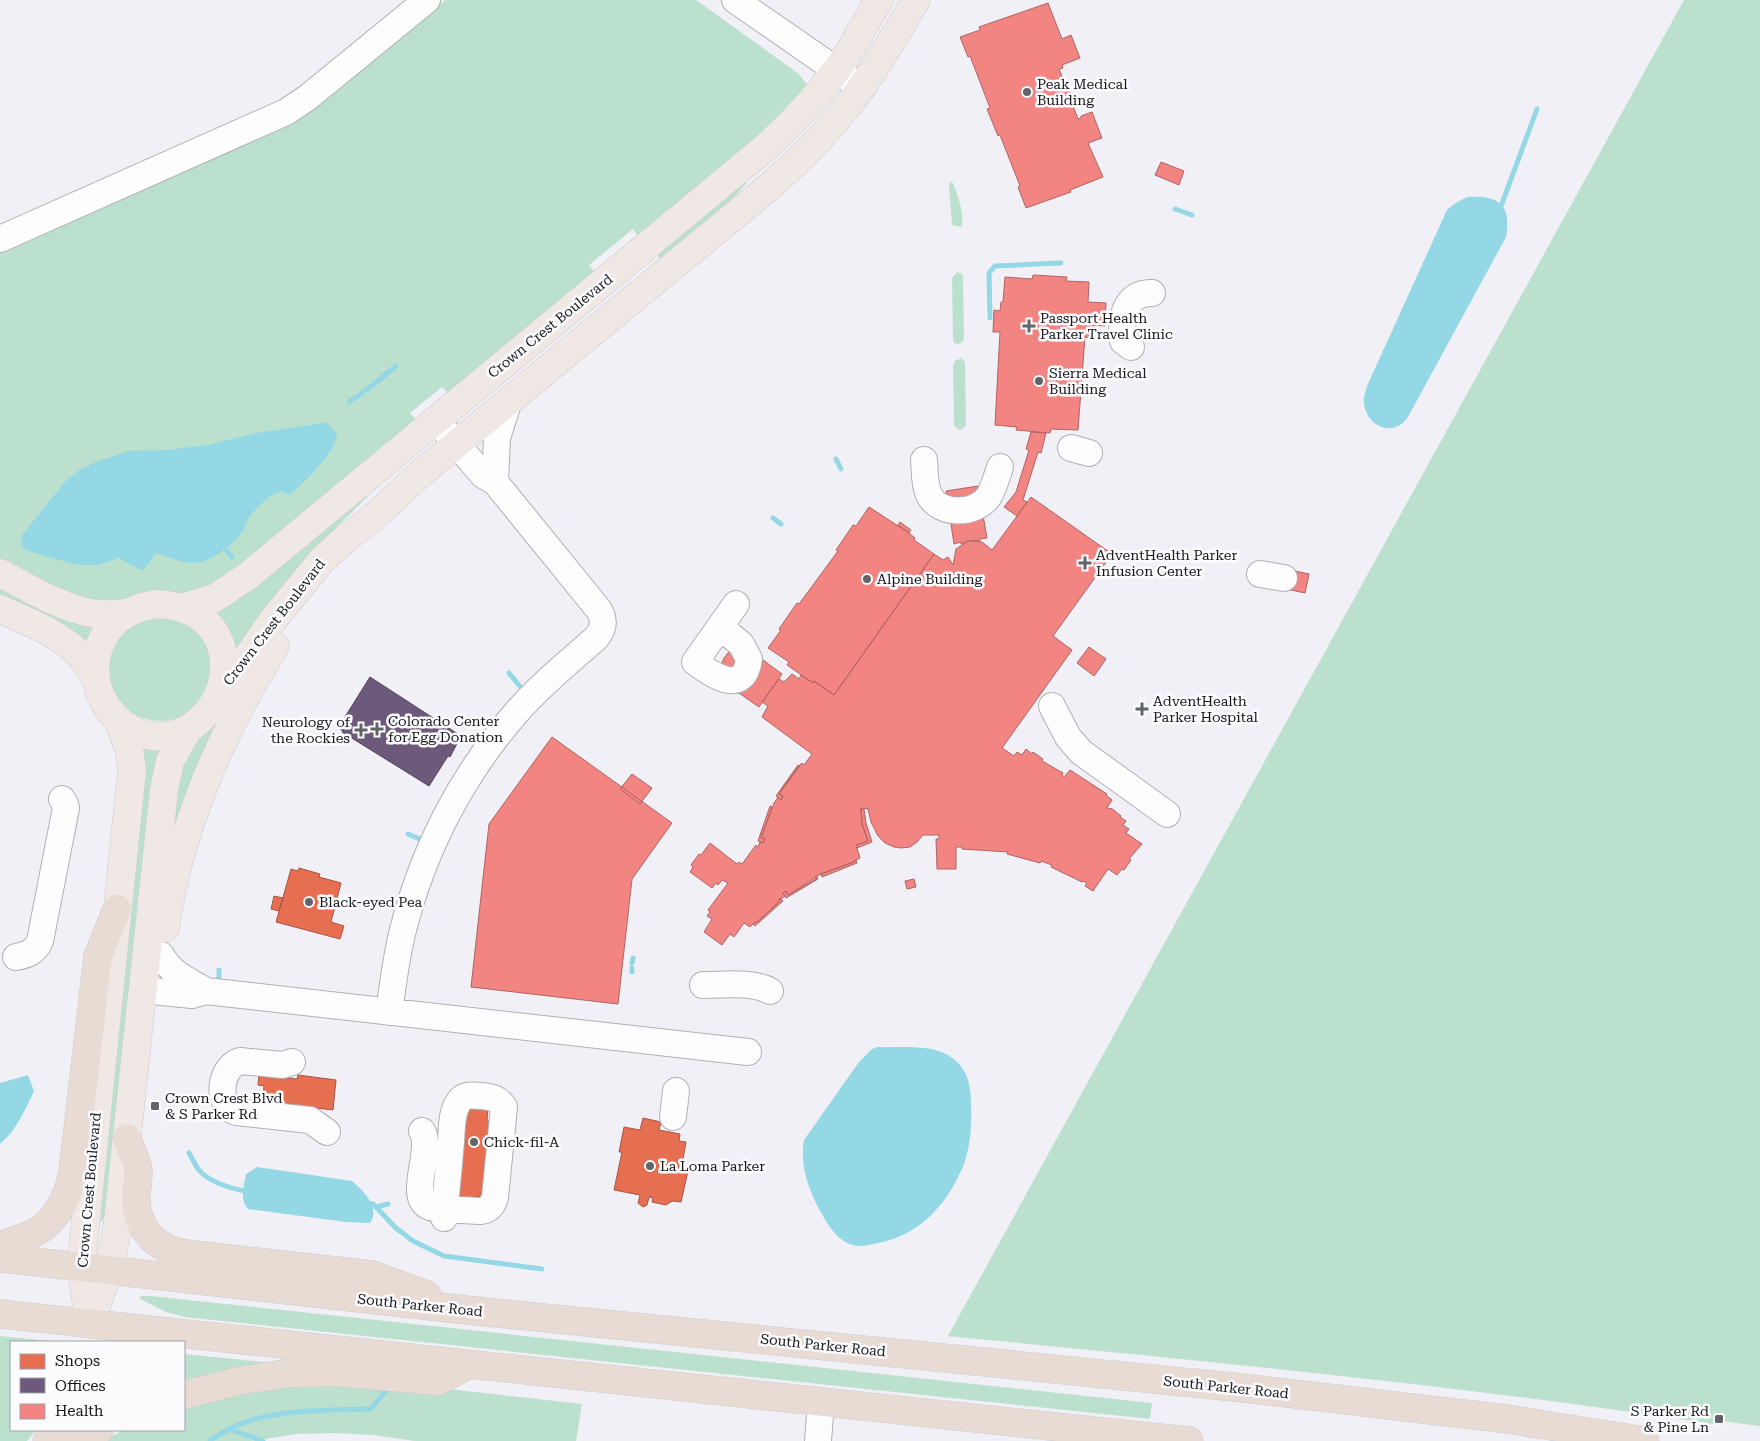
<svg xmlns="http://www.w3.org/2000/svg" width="1760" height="1441" font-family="'Roboto Serif',serif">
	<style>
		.green { fill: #bbe0cd }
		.water { fill: #94d8e5 }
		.shops { fill: #e76f51; stroke: #a95541 }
		.offices { fill: #6d597a; stroke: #53465e }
		.health { fill: #f28482; stroke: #b06463 }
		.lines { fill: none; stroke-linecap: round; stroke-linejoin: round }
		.stream { stroke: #94d8e5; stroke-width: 5 }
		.minor-casing { stroke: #b0b0b5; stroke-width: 28 }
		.major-casing { stroke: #cbcbce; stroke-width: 29 }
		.highway-casing { stroke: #cbcbce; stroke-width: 29 }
		.minor { stroke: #fdfdfe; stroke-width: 26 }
		.major { stroke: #f0e8e5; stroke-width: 28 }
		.highway { stroke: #e8dbd4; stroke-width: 28 }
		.poi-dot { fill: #636468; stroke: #fcfcff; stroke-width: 2 }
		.labels { text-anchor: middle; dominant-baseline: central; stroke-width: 5; stroke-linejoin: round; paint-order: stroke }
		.poi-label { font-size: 14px; fill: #17181c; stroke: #fcfcff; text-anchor: start }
		.street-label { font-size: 14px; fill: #17181c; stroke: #fcfcff }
	</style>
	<rect width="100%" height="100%" fill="#f0f0f6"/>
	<!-- green -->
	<path class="green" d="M445,0H696L799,74L807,85L788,110L639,237L633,229L589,265L596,274L450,395L442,387L410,413L417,422L248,562L204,591L122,602L84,600L0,560V253L296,122L327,98Z
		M1684,0H1760V1426L1714,1420L1713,1424C1459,1385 1203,1361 948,1336Z
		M745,179L747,183L707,226L663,262L656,253Z
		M951,182L953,183C957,193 966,218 961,227L952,225L949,184Z
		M957,272L962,274L963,276L964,338L963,341L959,344L954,343L953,339L952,278Z
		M961,358L965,362L966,425L965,427L960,430L954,426L953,366L955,361Z
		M364,494L368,496L331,533L236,661L210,611Z
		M0,584L98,625L87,646L0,597Z
		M108 669a52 52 0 1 1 104 0a52 52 0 1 1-104 0Z
		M221,714L170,878L175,786L187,750Z
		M139,744L164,745L108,1210L102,1221L98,1223Z
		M141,1296H151L1152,1403L1150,1419L185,1317L166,1312L140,1299Z
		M0,1336L60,1342H11V1430H36L27,1441H0Z
		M184,1354L274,1363L184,1385Z
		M299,1383L404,1384L582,1404L576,1441H415L374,1435L335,1433L297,1434L251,1441H102L124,1430H184V1406L195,1402Z"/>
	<!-- water -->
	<path class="water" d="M1467,197C1499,195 1512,205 1506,237L1408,417C1394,439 1365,426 1364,402C1363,397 1366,391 1367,386L1447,210L1454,204Z
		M322,423H327L337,434C336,454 304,481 290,495L281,491C270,495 255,508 249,518C245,524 244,531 240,535C230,546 209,563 194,563C181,563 167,556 156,553L144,569L141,570L119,558L99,565H77L25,550L21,543L22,535L65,482L79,470L96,462L129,451L168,450L207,445L257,433Z
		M878,1047C903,1048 935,1043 955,1060C969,1072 971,1088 971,1105C972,1127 970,1155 959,1175C943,1209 916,1236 878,1243C872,1244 865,1246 859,1246C843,1246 830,1229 823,1216C810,1194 799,1166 804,1140L859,1062L872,1049Z
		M28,1075L34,1091C25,1110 16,1131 0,1144V1083Z
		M257,1167L352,1181C363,1190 381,1208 370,1223L346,1222L248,1209C239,1199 244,1186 246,1174Z"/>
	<!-- shops -->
	<path class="shops" d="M299,868L320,874L319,877L341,883L331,922L344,926L340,939L276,922L291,869L298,871Z
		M274,896L283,898L279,911L271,909Z
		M259,1074L297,1079L298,1075L336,1080L333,1110L316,1108V1112L262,1107L264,1086L258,1085Z
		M466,1106L488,1108L487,1121L495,1122L485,1187L479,1197H474V1201L460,1200L461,1196L456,1195Z
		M643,1118L661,1122L659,1130L680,1134L679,1141L686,1142L681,1170L688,1171L681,1202L672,1201L666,1205L652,1202L653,1198L649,1197L647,1205L643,1207L638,1203L640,1195L614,1190L622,1152H619L624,1127L640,1130Z"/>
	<!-- offices -->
	<path class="offices" d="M370,677L461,736L450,757L448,756L429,786L342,732L343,731L338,728Z"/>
	<!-- health -->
	<path class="health" d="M1048,3L1062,39L1071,35L1080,58L1062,65L1063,68L1059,69L1063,79H1065L1075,106H1073L1078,119L1081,118V116L1092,112L1102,138L1088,143L1103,177L1070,190L1071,192L1026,208L1018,187L1020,186L1000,135L998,136L987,109L990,108L970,56L968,57L960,37L980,30L979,27Z
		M1161,162L1184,171L1179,185L1155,175Z
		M1033,275L1067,277L1066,281L1089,282L1088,302L1106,303L1105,326L1094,325L1092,338L1085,337L1078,430L1051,429L1050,433L1016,430L1017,427L995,425L1000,332H993L994,310L1000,311L1001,302H1003L1005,277L1032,279Z
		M1031,432L1046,433L1041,453L1038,452L1023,500L1027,502L1017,516L1004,507L1016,492L1029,450L1026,449Z
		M978,486L987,538L980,539V541L971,540L961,544V542L954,544L946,491Z
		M1031,497L1112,554L1053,636L1072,650L1002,748L1014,756L1017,752L1022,755L1026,749L1032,754L1033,752L1043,759L1042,761L1063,773L1062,775L1064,777L1070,770L1107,794L1106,795L1112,800L1107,808L1110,809L1111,808L1121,816L1120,817L1126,821L1123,825L1129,829L1126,833L1142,844L1129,859L1131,860L1124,870L1122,869L1117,875L1108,869L1093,891L1085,886L1087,883L1083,881L1082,882L1051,867L1052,865L1041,861L1040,863L1007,854L1008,852L962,849V847H956V869H937L936,839H939V835H923L917,842L910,847L901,848L894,847L885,843L878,836L871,822L868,809L861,808L862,824L868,841L856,845L860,858L854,861V862L821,874L788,895L786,891L783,893L785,896L779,900L780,901L756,923L755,922L750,927L744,923L734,937L730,934L722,945L704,932L712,919L707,916L710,912L708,910L728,883L722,880L718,885L716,883L712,888L690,872L693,867L691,865L699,854L701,855L710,843L737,864L739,862L742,864L756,845L758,847L760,842L763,843L765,839L761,838L774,803L778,797L781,800L783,796L779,794L797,768L802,763L804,765L812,754L762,717L768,706L762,702L779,679L784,682L792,674L799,679L801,675L813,683L814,681L834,695L934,554L943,560L948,557L953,565L956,549L968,541L982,542L992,550Z
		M869,507L909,533L915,538L914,540L934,554L834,695L814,681L813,683L787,665L789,662L768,648L781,630L779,629L797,603L799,604L838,551L836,550L853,525L856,526Z
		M900,522L911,530L909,533L898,525Z
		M1290,570L1309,574L1305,593L1286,589Z
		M740,643L782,674L759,707L716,677L724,658L732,648Z
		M1089,647L1106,659L1094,676L1077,663Z
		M552,737L672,823L632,879L618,1004L471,987L489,824Z
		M798,765L800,766L798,769L779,794L783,796L781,800L776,796Z
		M632,774L652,788L640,804L620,789Z
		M770,806L772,807L761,838L765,839L763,843L758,841Z
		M861,808L864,809L866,823L872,842L857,848L856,845L868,841L862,824Z
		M856,860L857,863L822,877L821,874L854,862V861Z
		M816,876L818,879L786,898L783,893L786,891L788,895L816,879Z
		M914,879L916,887L907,889L905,881Z
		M780,898L783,901L755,926L753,924L755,922L756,923L780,901L779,900Z"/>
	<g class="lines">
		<!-- stream -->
		<path class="stream" d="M1175,209L1192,215
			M1500,209L1537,109
			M990,318L989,273L995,266L1061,263
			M349,402L373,385L396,366
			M836,459L841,469
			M773,518L781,524
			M221,544L232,557
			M509,673L523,690
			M408,834L422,840
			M632,963L633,958
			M632,972V968
			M219,977V970
			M189,1153C192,1158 195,1165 199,1170C210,1183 233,1189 249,1192
			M367,1203L373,1204L396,1228L413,1241L444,1256L542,1269
			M376,1207L388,1204
			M229,1429L263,1441
			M210,1441C252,1407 320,1411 371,1409L390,1385"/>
		<!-- minor casing -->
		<g class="minor-casing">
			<path id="minor" d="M735,0L862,88
				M0,239L286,112L307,98L427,0
				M1131,347L1123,341C1120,319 1125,292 1152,293
				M1071,448L1089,453
				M924,460C925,471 924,484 929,495C940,516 976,515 989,496C994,487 997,477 1000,467
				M495,482L497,438L508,403
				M1260,574L1284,578
				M720,627L741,644L749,659C744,697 712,675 695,662L736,604
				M1052,706L1068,737L1081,752L1167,814
				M161,955C171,974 189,981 206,991
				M16,957C27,955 35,952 40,941L66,808L65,804L62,799
				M703,985C723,985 753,981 770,991
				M142,990L192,995L206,991L748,1052
				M389,1012C393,985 396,957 403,930C423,850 462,775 516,713C540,685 569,662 596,638C604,629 605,621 599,610L495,482L483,475L436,420
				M292,1062L283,1065L240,1061C220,1067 215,1104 236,1112L310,1120L327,1132
				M673,1117L676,1091
				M422,1131C434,1149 406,1198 430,1207C440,1210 468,1210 480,1211C489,1210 493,1205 495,1197L504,1107C498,1098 492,1097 481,1096C472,1095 463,1094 458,1103C451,1114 452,1130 451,1141C449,1167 446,1193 444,1218
				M818,1441L821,1402"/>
		</g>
		<!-- major casing -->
		<g class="major-casing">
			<path id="major" d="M0,573C29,588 64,610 97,614C107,615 118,613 128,613
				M159,604C173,605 187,608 199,616C230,638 231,682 209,710C155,777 69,704 103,638C114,617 136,606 159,604Z
				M182,608L215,598L249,575L760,152C790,126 818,96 841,64C855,44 866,21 879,0
				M0,609C26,621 57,632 78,653C85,661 91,670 96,679
				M221,690L240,668L273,620L321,561L345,539L374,517L420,474L757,197C798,163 836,125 866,81C884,55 900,27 916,0
				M165,928C179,829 222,731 275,646
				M90,1322L109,1270L117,1229L164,790L170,761L189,728
				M90,1324L81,1267L132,770L129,749L118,720"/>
		</g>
		<!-- highway casing -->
		<g class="highway-casing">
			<path id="highway" d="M127,1138C130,1148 137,1160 138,1170C139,1179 136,1188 136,1197C136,1230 156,1249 187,1254L373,1275L427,1295
				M0,1246C12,1241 25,1238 36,1232C58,1220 69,1194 73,1171L98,956L117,909
				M0,1258L466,1310L1243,1388L1507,1419L1645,1441
				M0,1314L1189,1441
				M184,1395L237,1381L290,1373L333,1372L438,1381L468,1365
				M47,1441L57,1430
				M80,1441L99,1430"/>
		</g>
		<!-- minor -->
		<use href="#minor" class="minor"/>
		<!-- major -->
		<use href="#major" class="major"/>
		<!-- highway -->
		<use href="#highway" class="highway"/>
	</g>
	<!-- markers -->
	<g class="poi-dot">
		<circle cx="1027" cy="92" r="5"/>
		<path d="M1026.5 318.5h5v5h5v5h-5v5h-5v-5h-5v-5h5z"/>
		<circle cx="1039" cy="381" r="5"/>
		<path d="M1082.5 555.5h5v5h5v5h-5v5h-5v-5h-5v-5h5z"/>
		<circle cx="867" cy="579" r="5"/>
		<path d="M1139.5 701.5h5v5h5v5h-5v5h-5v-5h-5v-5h5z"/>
		<path d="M374.5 721.5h5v5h5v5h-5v5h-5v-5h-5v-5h5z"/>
		<path d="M358.5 722.5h5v5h5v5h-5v5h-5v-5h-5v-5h5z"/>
		<circle cx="309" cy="902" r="5"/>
		<rect x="150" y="1101" width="10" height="10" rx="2.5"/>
		<circle cx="474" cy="1142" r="5"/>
		<circle cx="650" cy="1166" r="5"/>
		<rect x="1714" y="1414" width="10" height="10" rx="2.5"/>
	</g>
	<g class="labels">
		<!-- poi labels -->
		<g class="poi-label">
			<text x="1037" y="84">Peak Medical<tspan x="1037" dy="16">Building</tspan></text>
			<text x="1040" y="318">Passport Health<tspan x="1040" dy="16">Parker Travel Clinic</tspan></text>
			<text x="1049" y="373">Sierra Medical<tspan x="1049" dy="16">Building</tspan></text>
			<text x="1096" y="555">AdventHealth Parker<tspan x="1096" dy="16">Infusion Center</tspan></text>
			<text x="877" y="579">Alpine Building</text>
			<text x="1153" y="701">AdventHealth<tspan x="1153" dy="16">Parker Hospital</tspan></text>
			<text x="388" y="721">Colorado Center<tspan x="388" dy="16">for Egg Donation</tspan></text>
			<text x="350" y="722" text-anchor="end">Neurology of<tspan x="350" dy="16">the Rockies</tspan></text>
			<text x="319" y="902">Black-eyed Pea</text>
			<text x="165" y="1098">Crown Crest Blvd<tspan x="165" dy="16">&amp; S Parker Rd</tspan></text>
			<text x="484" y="1142">Chick-fil-A</text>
			<text x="660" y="1166">La Loma Parker</text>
			<text x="1709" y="1411" text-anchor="end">S Parker Rd<tspan x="1709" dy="16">&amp; Pine Ln</tspan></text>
		</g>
		<!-- street labels -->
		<g class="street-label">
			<text transform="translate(550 326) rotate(-39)">Crown Crest Boulevard</text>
			<text transform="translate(274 622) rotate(-52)">Crown Crest Boulevard</text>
			<text transform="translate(89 1190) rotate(-85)">Crown Crest Boulevard</text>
			<text transform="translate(420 1305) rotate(6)">South Parker Road</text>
			<text transform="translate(823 1345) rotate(6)">South Parker Road</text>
			<text transform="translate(1226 1387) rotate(6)">South Parker Road</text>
		</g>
	</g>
	<!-- legend -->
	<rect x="10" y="1341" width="175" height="90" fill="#fcfcff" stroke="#a0a1a4"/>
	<rect x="20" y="1354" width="25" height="15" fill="#e76f51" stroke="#a0a1a4"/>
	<text x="55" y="1366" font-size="15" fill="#17181c">Shops</text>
	<rect x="20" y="1378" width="25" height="15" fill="#6d597a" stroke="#a0a1a4"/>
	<text x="55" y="1391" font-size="15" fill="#17181c">Offices</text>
	<rect x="20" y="1404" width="25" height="15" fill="#f28482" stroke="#a0a1a4"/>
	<text x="55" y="1416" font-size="15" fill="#17181c">Health</text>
</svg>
